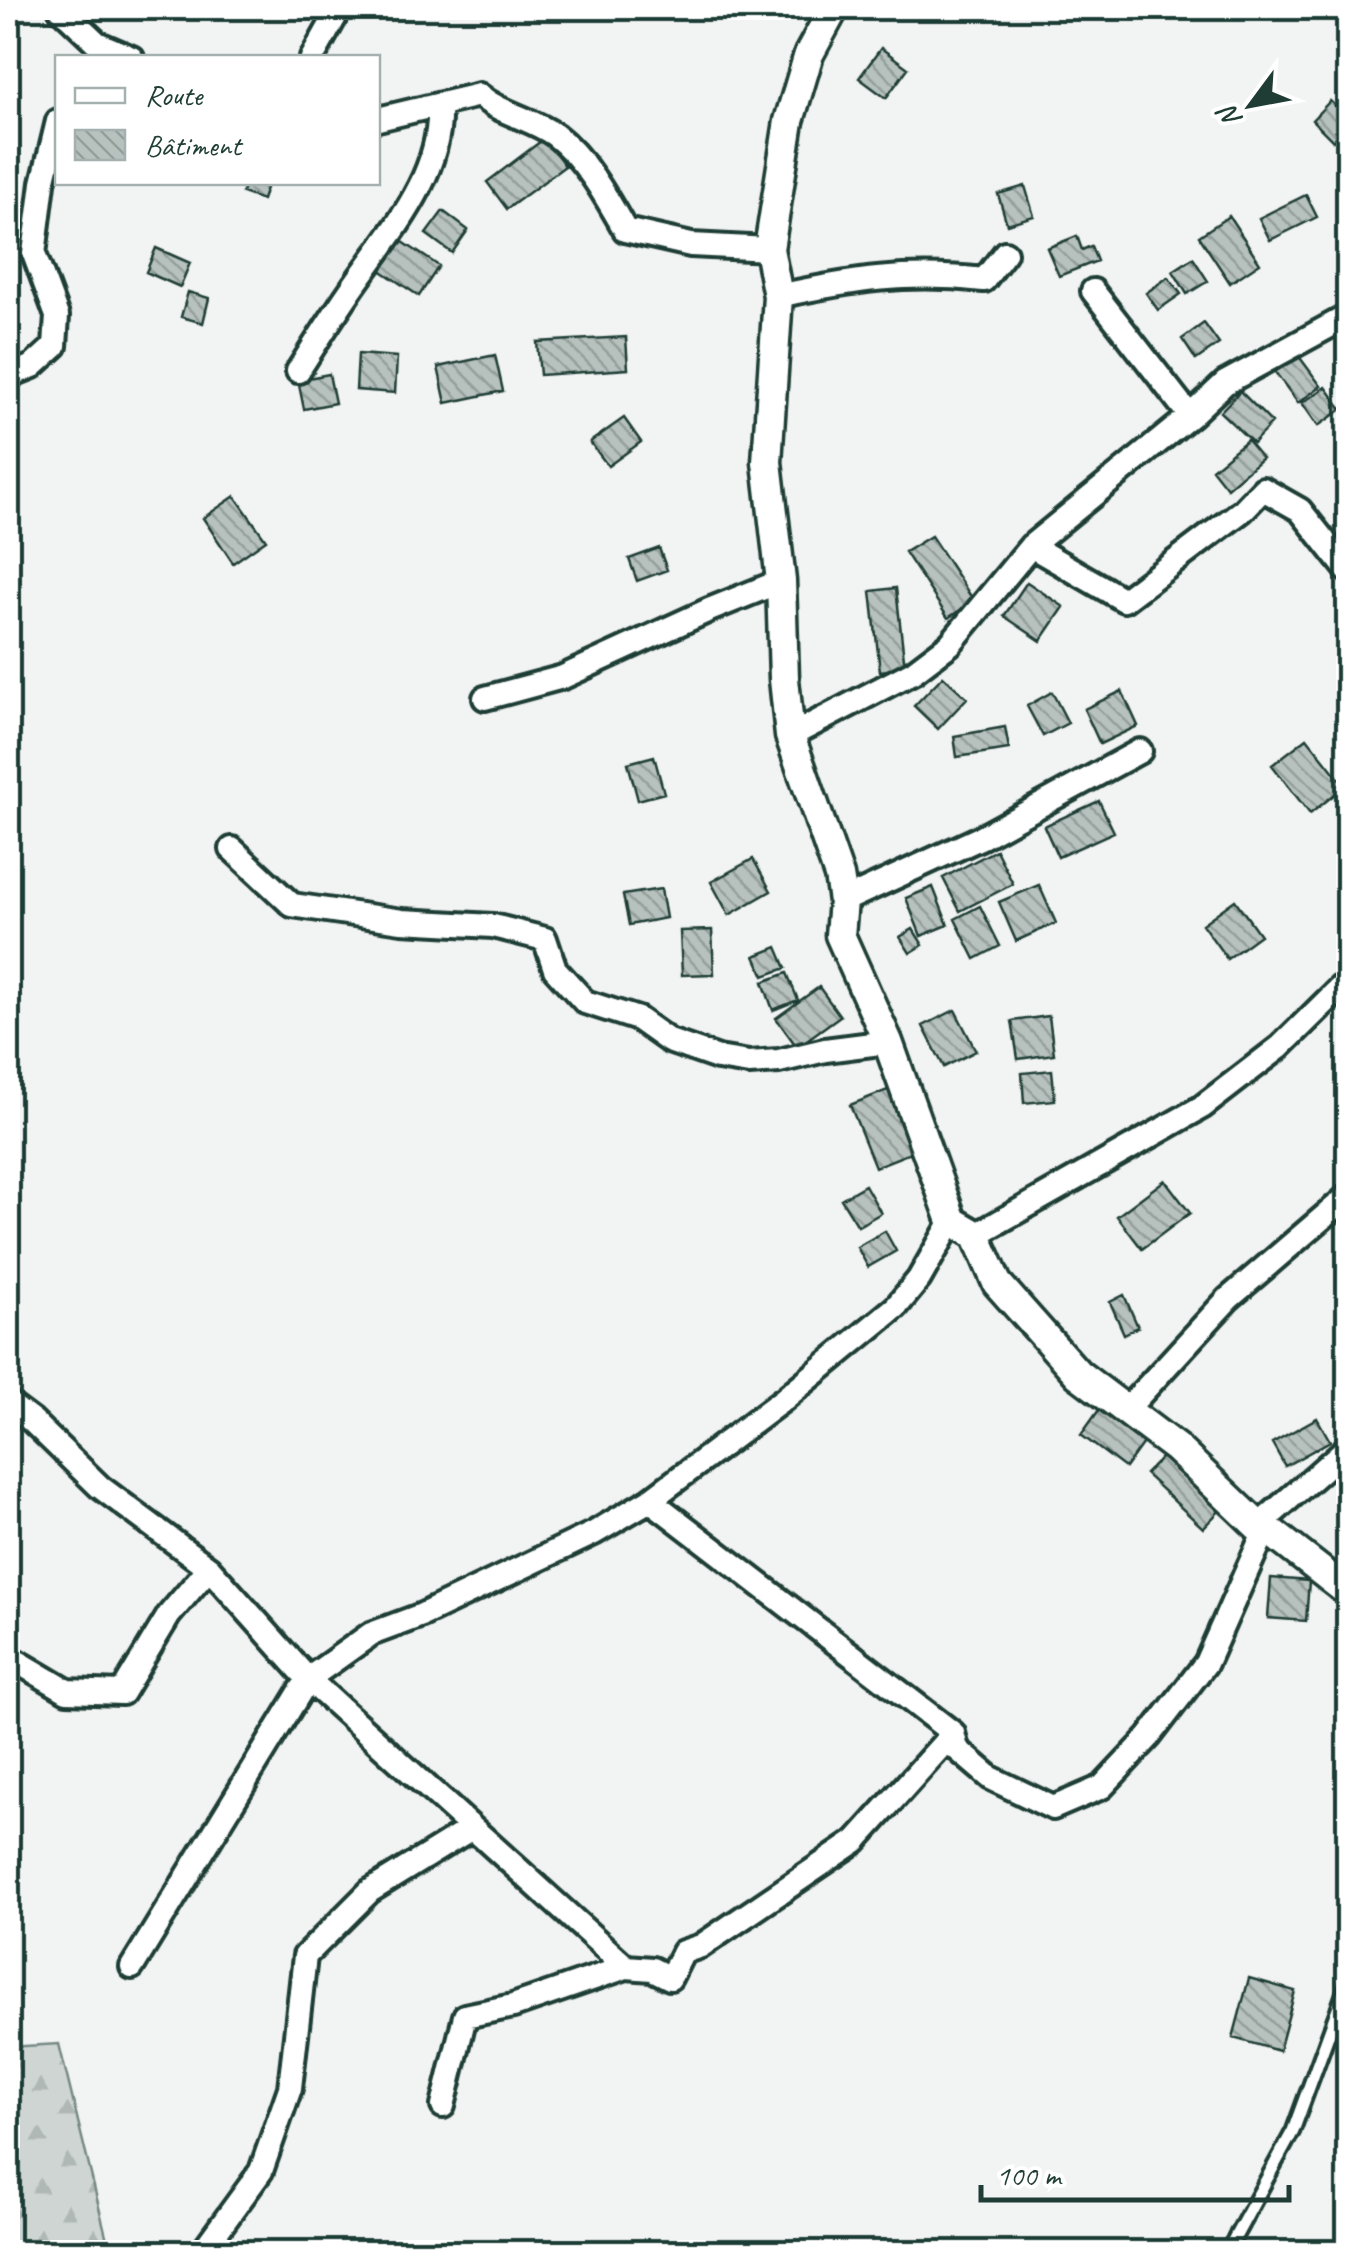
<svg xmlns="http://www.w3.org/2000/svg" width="1356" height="2260" font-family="Caveat,sans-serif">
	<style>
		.forest { fill: url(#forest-firs); stroke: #768984; stroke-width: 2.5 }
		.building { fill: url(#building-back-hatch); stroke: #1f3d34; stroke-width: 2.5 }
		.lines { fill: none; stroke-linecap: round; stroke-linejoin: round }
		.service-casing { stroke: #1f3d34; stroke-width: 19 }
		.minor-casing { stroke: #1f3d34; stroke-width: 30 }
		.tertiary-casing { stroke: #1f3d34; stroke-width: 35 }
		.service { stroke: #fff; stroke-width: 11 }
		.minor { stroke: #fff; stroke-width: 22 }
		.tertiary { stroke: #fff; stroke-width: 28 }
	</style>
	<defs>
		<pattern id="forest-firs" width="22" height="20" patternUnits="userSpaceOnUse" patternTransform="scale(2.5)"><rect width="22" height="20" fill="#ced5d3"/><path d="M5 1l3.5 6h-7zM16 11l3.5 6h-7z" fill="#b0b8b6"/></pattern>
		<pattern id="building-back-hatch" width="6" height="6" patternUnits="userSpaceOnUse" patternTransform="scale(2.5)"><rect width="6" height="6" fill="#b7c1bd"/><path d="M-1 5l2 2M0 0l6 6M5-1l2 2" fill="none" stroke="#949e9a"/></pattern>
	</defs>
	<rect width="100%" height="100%" fill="#f2f3f3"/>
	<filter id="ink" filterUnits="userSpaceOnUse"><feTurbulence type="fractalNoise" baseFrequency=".01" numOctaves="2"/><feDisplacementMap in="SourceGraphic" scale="20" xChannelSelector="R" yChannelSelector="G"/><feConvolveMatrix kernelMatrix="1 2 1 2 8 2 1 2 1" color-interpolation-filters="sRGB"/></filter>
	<g filter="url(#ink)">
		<!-- forest -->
		<path class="forest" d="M59,2044L110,2252H8V2047Z"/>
		<!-- building -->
		<path class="building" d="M881,48L908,68L886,98L859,78Z
			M1330,101L1348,119V125L1333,141L1312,120Z
			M545,138L565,166L507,209L487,182Z
			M246,182H268L262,200L242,193Z
			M1025,186L1034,216L1007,224L998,194Z
			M1306,195L1317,217L1270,240L1259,218Z
			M443,211L468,230L452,253L426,234Z
			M1229,216L1260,263L1230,283L1199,236Z
			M1077,236L1082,250L1091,246L1097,261L1059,276L1047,248Z
			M400,240L439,266L419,296L380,270Z
			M156,248L190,263L180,287L146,272Z
			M1193,258L1208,281L1187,294L1173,271Z
			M1168,277L1181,294L1158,310L1146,293Z
			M188,292L209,298L203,323L181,317Z
			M1204,323L1219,344L1196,360L1182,339Z
			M626,337L628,369L540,375L537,342Z
			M358,354L397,357L395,393L356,390Z
			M495,355L503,391L446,403L438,367Z
			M1298,355L1321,386L1298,403L1275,372Z
			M329,374L335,403L304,409L298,380Z
			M1326,387L1342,409L1318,426L1302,403Z
			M1240,391L1272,423L1253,443L1220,412Z
			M624,418L641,442L608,466L590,442Z
			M1247,440L1262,458L1227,488L1212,469Z
			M235,496L266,540L233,563L203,518Z
			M931,536L974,601L948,618L905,552Z
			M659,548L667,570L637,581L629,559Z
			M1027,582L1064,607L1041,641L1004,616Z
			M896,588L905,668L880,671L871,591Z
			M943,676L967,698L938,729L914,706Z
			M1122,691L1138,726L1100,744L1084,709Z
			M1052,692L1068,723L1043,736L1027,706Z
			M1005,727L1009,749L957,757L954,736Z
			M1307,738L1345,786L1310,814L1272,765Z
			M654,756L664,793L638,800L628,763Z
			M1099,801L1114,832L1058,857L1044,826Z
			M996,850L1013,884L960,911L943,878Z
			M753,859L771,891L729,915L711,882Z
			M1039,885L1056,923L1016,941L999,902Z
			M933,887L948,925L921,936L906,898Z
			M661,889L666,918L629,925L623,895Z
			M1235,900L1260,935L1227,959L1202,924Z
			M980,906L1000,946L975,959L955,919Z
			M913,929L923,945L910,953L900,937Z
			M712,930L714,974L682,975L680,931Z
			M777,947L786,968L764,976L755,956Z
			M787,973L798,1000L773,1010L763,982Z
			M819,987L840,1016L797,1047L776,1018Z
			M955,1010L976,1051L944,1067L923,1026Z
			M1049,1016L1054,1054L1018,1059L1012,1021Z
			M1052,1070L1055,1100L1024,1103L1022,1073Z
			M890,1089L915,1151L875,1167L850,1105Z
			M1165,1180L1190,1213L1142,1249L1117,1216Z
			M865,1185L881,1213L858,1226L841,1199Z
			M885,1231L896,1251L868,1267L857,1247Z
			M1124,1295L1138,1327L1124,1334L1110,1302Z
			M1101,1407L1145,1440L1125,1468L1081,1435Z
			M1317,1418L1330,1441L1285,1466L1272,1443Z
			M1165,1454L1222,1508L1203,1528L1145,1474Z
			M1271,1578L1309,1581L1306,1621L1268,1618Z
			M1249,1978L1295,1991L1279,2051L1233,2038Z"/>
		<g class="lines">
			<!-- service casing -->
			<g class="service-casing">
				<path id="service" d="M1227,2252L1293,2131L1348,1981"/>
			</g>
			<!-- minor casing -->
			<g class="minor-casing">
				<path id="minor" d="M60,8L97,43L132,58
					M312,58L340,8
					M378,119L479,95C501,114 531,118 555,135C585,158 607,198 625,230L691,245L769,249
					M1093,291L1190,416
					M778,296C852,280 908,271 984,280L1005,253
					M298,371C315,344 332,317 350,291C388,235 443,177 439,105
					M8,376L33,366L55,346L57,316L34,254L43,183L58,121
					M1031,546L1124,600L1243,510L1263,489L1300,510L1348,571
					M485,698L563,677L709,610L781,581
					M790,736L913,672L950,644L1031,546L1190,416L1225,383L1348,316
					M232,849L292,905L402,921L493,926L545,939L555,969L585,1002L638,1019L669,1041L718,1058L749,1063L779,1061L825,1050L888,1042
					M843,901L982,837L1140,751
					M976,1235L1202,1107L1280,1047L1348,980
					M8,1403L32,1421L100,1487L209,1568L308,1679L626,1967L652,1969L670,1978L683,1952L701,1946L856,1841L953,1733L957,1749L991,1778L1053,1808L1102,1787L1149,1737L1206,1663L1266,1528
					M1125,1411L1228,1299L1348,1196
					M650,1500L953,1733
					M1258,1526L1348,1447
					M8,1656L67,1691L122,1693L169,1615L209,1568
					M132,1967L308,1679L371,1634L422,1615L594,1533L650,1500L784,1399L896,1307L919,1279L952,1221
					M443,2106L465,2016L513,2006L626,1967
					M202,2252L261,2171L290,2088L305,1956L370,1891L472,1828"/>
			</g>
			<!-- tertiary casing -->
			<g class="tertiary-casing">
				<path id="tertiary" d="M834,8L809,54L789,121L769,249L778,296L767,462L781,581L784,679L790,736L839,876L843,901L840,935L888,1042L952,1221L976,1235L997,1283L1078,1374L1176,1448L1258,1526L1266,1528L1348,1592"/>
			</g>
			<!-- service -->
			<use href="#service" class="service"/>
			<!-- minor -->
			<use href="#minor" class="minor"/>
			<!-- tertiary -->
			<use href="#tertiary" class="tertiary"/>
		</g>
	</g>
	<!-- margin -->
	<rect width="1356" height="2260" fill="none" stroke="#fff" stroke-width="40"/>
	<rect x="20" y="20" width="1316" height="2220" fill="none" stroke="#1f3d34" stroke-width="4" filter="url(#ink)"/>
	<!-- legend -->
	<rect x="55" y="55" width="325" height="130" fill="#ffffff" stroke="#a5b1ae" stroke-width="2.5"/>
	<rect x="75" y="88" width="50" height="15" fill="#ffffff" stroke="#a5b1ae" stroke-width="2.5"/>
	<text x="145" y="105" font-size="30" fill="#1f3d34">Route</text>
	<rect x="75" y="130" width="50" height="30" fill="url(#building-back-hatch)" stroke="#a5b1ae" stroke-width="2.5"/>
	<text x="145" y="155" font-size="30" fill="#1f3d34">Bâtiment</text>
	<!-- north arrow -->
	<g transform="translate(1251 105) rotate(238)" stroke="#ffffff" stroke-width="8" paint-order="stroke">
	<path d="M0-8L18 38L0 25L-18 38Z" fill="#1f3d34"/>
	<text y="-15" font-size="28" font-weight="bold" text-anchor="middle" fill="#1f3d34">N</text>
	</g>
	<!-- scale -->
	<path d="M981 2185v15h308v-15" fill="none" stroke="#1f3d34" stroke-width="5"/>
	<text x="996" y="2185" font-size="30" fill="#1f3d34" stroke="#ffffff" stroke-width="8" paint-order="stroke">100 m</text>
</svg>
